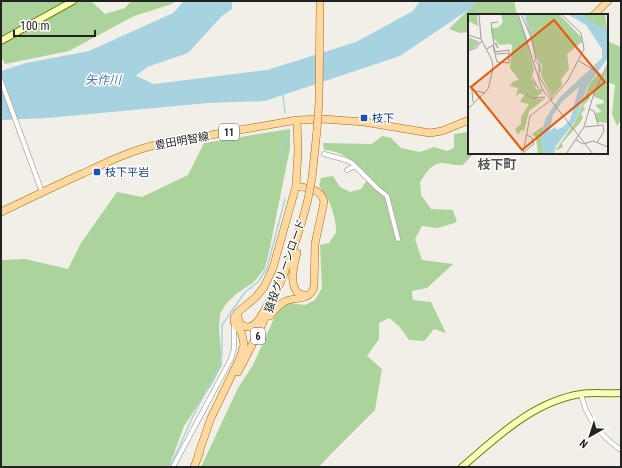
<svg xmlns="http://www.w3.org/2000/svg" width="622" height="468" font-family="'Roboto Condensed','Noto Sans JP',sans-serif">
	<style>
		.forest { fill: #abd39b }
		.water { fill: #a7d3e1 }
		.lines { fill: none; stroke-linecap: round; stroke-linejoin: round }
		.stream { stroke: #a7d3e1; stroke-width: 1.5 }
		.street-casing { stroke: #a9a9a9; stroke-width: 5.5 }
		.secondary-casing { stroke: #728200; stroke-width: 8 }
		.primary-casing { stroke: #a06d00; stroke-width: 8 }
		.street { stroke: #fff; stroke-width: 4 }
		.secondary { stroke: #f8fdbc; stroke-width: 6 }
		.primary { stroke: #ffd8a1; stroke-width: 7 }
		.primary-bridge-casing { stroke: #a06d00; stroke-width: 8; stroke-linecap: butt }
		.primary-bridge { stroke: #ffd8a1; stroke-width: 7 }
		.transit-dot { fill: #1a4fb4; stroke: #fff; stroke-width: 1.5 }
		.labels { text-anchor: middle; dominant-baseline: central; stroke-width: 3; stroke-linejoin: round; paint-order: stroke }
		.shield { fill: #fff; stroke: #646464; stroke-width: 1 }
		.shield-label { font-size: 10px; font-weight: bold; fill: #222 }
		.transit-label { font-size: 11px; fill: #164399; stroke: #fff; text-anchor: start }
		.street-label { font-size: 11px; fill: #222; stroke: #fff }
		.water-label { font-size: 12px; font-style: italic; fill: #4579b0; stroke: #fff }
		.quarter-label { font-size: 13px; font-weight: bold; fill: #555; stroke: #fff }
		.inset-river { fill: none; stroke: #a7d3e1; stroke-width: 2 }
		.inset-road { fill: none; stroke: #9f9d99; stroke-width: 1 }
		.view { fill: #e8590c; fill-opacity: 0.15; stroke: #e8590c; stroke-width: 2 }
		.inset-edge { fill: none; stroke: #222; stroke-width: 2 }
	</style>
	<rect width="100%" height="100%" fill="#f2efe8"/>
	<!-- forest -->
	<path class="forest" d="M1,1H91L105,14L125,8L131,1H175L172,4L134,16L69,51L5,64L1,57Z
		M477,1H514L517,15H469V32L460,33L449,29Z
		M607,41L621,47V120L617,126L612,114L615,85L607,82Z
		M290,129V148L270,247L265,268L254,282L236,294L226,304L220,314L219,328L222,365L212,384L184,426L169,467H1V260L25,259L68,269L81,243L117,192L142,197L188,175L204,143Z
		M469,132V153H474L463,165C456,166 451,164 444,163C432,162 426,173 420,182L421,195L431,209L453,210L457,222L438,228L422,226L415,239L422,260L453,264L427,288L412,291L413,300L431,302L446,333L434,329L424,341L409,340L399,326L389,318L379,323V339L367,356L382,369L375,410L331,454L319,467H201L238,388L253,365L276,314L281,307L289,303L305,305L315,300L322,288L320,245L329,243C331,239 335,235 336,232C337,220 328,193 319,187L321,178L333,176L340,187L350,192L361,189L369,177C356,163 344,151 324,150L323,143L372,144L382,136L391,138L401,148L420,152L434,147L447,151L454,148V134Z"/>
	<!-- water -->
	<path class="water" d="M184,1H232V9L222,16L188,53L147,67L136,76L154,84L267,70L356,42L413,11L420,1H477L471,8L400,56L265,101L208,103L47,118L1,120V71L26,63L89,51L173,13Z"/>
	<g class="lines">
		<!-- stream -->
		<path class="stream" d="M283,95L285,113
			M281,156L282,147L288,133
			M170,467L194,414L219,366L222,353V325L245,292L258,282L267,268L285,199"/>
		<!-- street casing -->
		<g class="street-casing">
			<path id="street" d="M1,81L42,192
				M324,154L346,160L352,163L377,188L387,196L398,239
				M347,170L355,166
				M581,394C586,418 602,437 621,450
				M173,467L231,359L234,348V325"/>
		</g>
		<!-- secondary casing -->
		<g class="secondary-casing">
			<path id="secondary" d="M1,41L73,1
				M462,467C497,437 534,401 581,394C594,392 608,394 621,393"/>
		</g>
		<!-- primary casing -->
		<g class="primary-casing">
			<path id="primary" d="M594,15L608,1
				M312,178L317,130
				M1,212C29,199 56,185 84,173C109,161 133,150 159,144L297,120L323,119L364,122L430,133L442,131L469,120
				M297,253C294,265 288,284 299,294L307,296
				M238,315C238,320 239,324 244,326C256,332 264,310 269,302
				M270,316C274,311 278,305 284,302C295,296 309,302 314,287L315,244L324,202C322,189 307,188 296,186
				M238,372C268,316 293,260 308,199
				M198,455L211,418L240,358L244,345L242,334L234,322V318L238,312L256,297L264,287L273,268L296,186L298,151L297,120
				M194,467L200,452"/>
		</g>
		<!-- street -->
		<use href="#street" class="street"/>
		<!-- secondary -->
		<use href="#secondary" class="secondary"/>
		<!-- primary -->
		<use href="#primary" class="primary"/>
		<!-- primary-bridge casing -->
		<g class="primary-bridge-casing">
			<path id="primary-bridge" d="M317,130L319,101L320,1
				M308,199L312,178"/>
		</g>
		<!-- primary-bridge -->
		<use href="#primary-bridge" class="primary-bridge"/>
	</g>
	<!-- markers -->
	<g class="transit-dot">
		<rect x="360" y="114" width="8" height="8" rx="2"/>
		<rect x="93" y="168" width="8" height="8" rx="2"/>
	</g>
	<g class="labels">
		<!-- shield labels -->
		<g class="shield">
			<rect x="219" y="124" width="20" height="16" rx="3"/>
			<rect x="251" y="328" width="14" height="16" rx="3"/>
		</g>
		<g class="shield-label">
			<text x="229" y="132">11</text>
			<text x="258" y="336">6</text>
		</g>
		<!-- transit labels -->
		<g class="transit-label">
			<text x="372" y="118">枝下</text>
			<text x="105" y="172">枝下平岩</text>
		</g>
		<!-- street labels -->
		<g class="street-label">
			<text transform="translate(182 141) rotate(-10)">豊田明智線</text>
			<text transform="translate(285 266) rotate(-70)">猿投グリーンロード</text>
		</g>
		<!-- water labels -->
		<g class="water-label">
			<text x="103" y="80">矢作川</text>
		</g>
		<!-- quarter labels -->
		<g class="quarter-label">
			<text x="497" y="164">枝下町</text>
		</g>
	</g>
	<!-- overview -->
	<g transform="translate(468 14)">
		<rect width="140" height="140" fill="#f2efe8"/>
		<path d="M0,0H9L10,12L0,7ZM33,0H49L58,22L66,56L63,65L68,70L67,74L75,79L70,81L69,85L78,84L61,97L56,117L53,116L50,121L47,115L53,110V103L61,90L52,88L56,81L52,79L48,82L50,74L41,72L46,67L51,66L42,54L44,32L42,30L31,31L24,22L23,15L31,13L35,8ZM56,0H91L113,23L114,28L99,40L101,55L93,65L94,71L84,83L73,61L74,50L68,44ZM113,0H137L140,23L118,4ZM0,23L12,28L6,34L0,36ZM140,51V109L129,108L127,99L134,98L127,91L136,89L135,86L126,83V78H122V84L115,92L117,95L113,100L115,103L112,109L94,129L95,133L87,137L107,108L122,69L130,60L134,62ZM74,113L75,140H70L68,124L64,120Z" fill="#abd39b"/>
		<path d="M99,0H112L140,17V44L120,71L107,107L88,132L86,140H75L73,118L78,104L91,84L134,44V35L118,11ZM111,73L102,106L95,113L89,116L87,113L81,118L85,101L94,88Z" fill="#a7d3e1" fill-rule="evenodd"/>
		<path class="inset-river" d="M57,0L64,22M69,44L72,49V58"/>
		<path class="inset-road" d="M50,0L74,75L125,140M53,0L64,25L68,46M0,21L13,25M26,30L23,9L30,8M25,31V32L26,33L27,38L41,36V49L29,48L25,32M19,35L28,29L30,34L27,31M0,37L8,34L14,27M28,40L41,39M66,46L71,51V62L84,85M111,47L134,61M64,63L72,77L76,76M0,71L4,76L17,79M4,76L5,88M58,80L64,84L77,83M0,95L20,75L25,55L24,46L13,25L11,0M121,95L126,97L130,110M117,113L135,111L136,117L129,129M108,126L115,130L125,127L140,133M56,138L66,130L64,124L59,121M55,140L62,102L84,85L100,66L116,35L113,19L93,0M98,140L116,113L126,79L140,49"/>
		<path class="view" d="M86,6L137,68L54,136L3,73Z"/>
		<rect width="140" height="140" class="inset-edge"/>
	</g>
	<!-- border -->
	<rect width="622" height="468" fill="none" stroke="#222222" stroke-width="4"/>
	<!-- north arrow -->
	<g transform="translate(590 436) rotate(219)" stroke="#ffffff" stroke-width="3" paint-order="stroke">
	<path d="M0-3L7 15L0 10L-7 15Z" fill="#222222"/>
	<text y="-6" font-size="11" font-weight="bold" text-anchor="middle" fill="#222222">N</text>
	</g>
	<!-- scale -->
	<path d="M14 30v6h81v-6" fill="none" stroke="#222222" stroke-width="2"/>
	<text x="20" y="30" font-size="12" fill="#222222" stroke="#ffffff" stroke-width="3" paint-order="stroke">100 m</text>
</svg>
